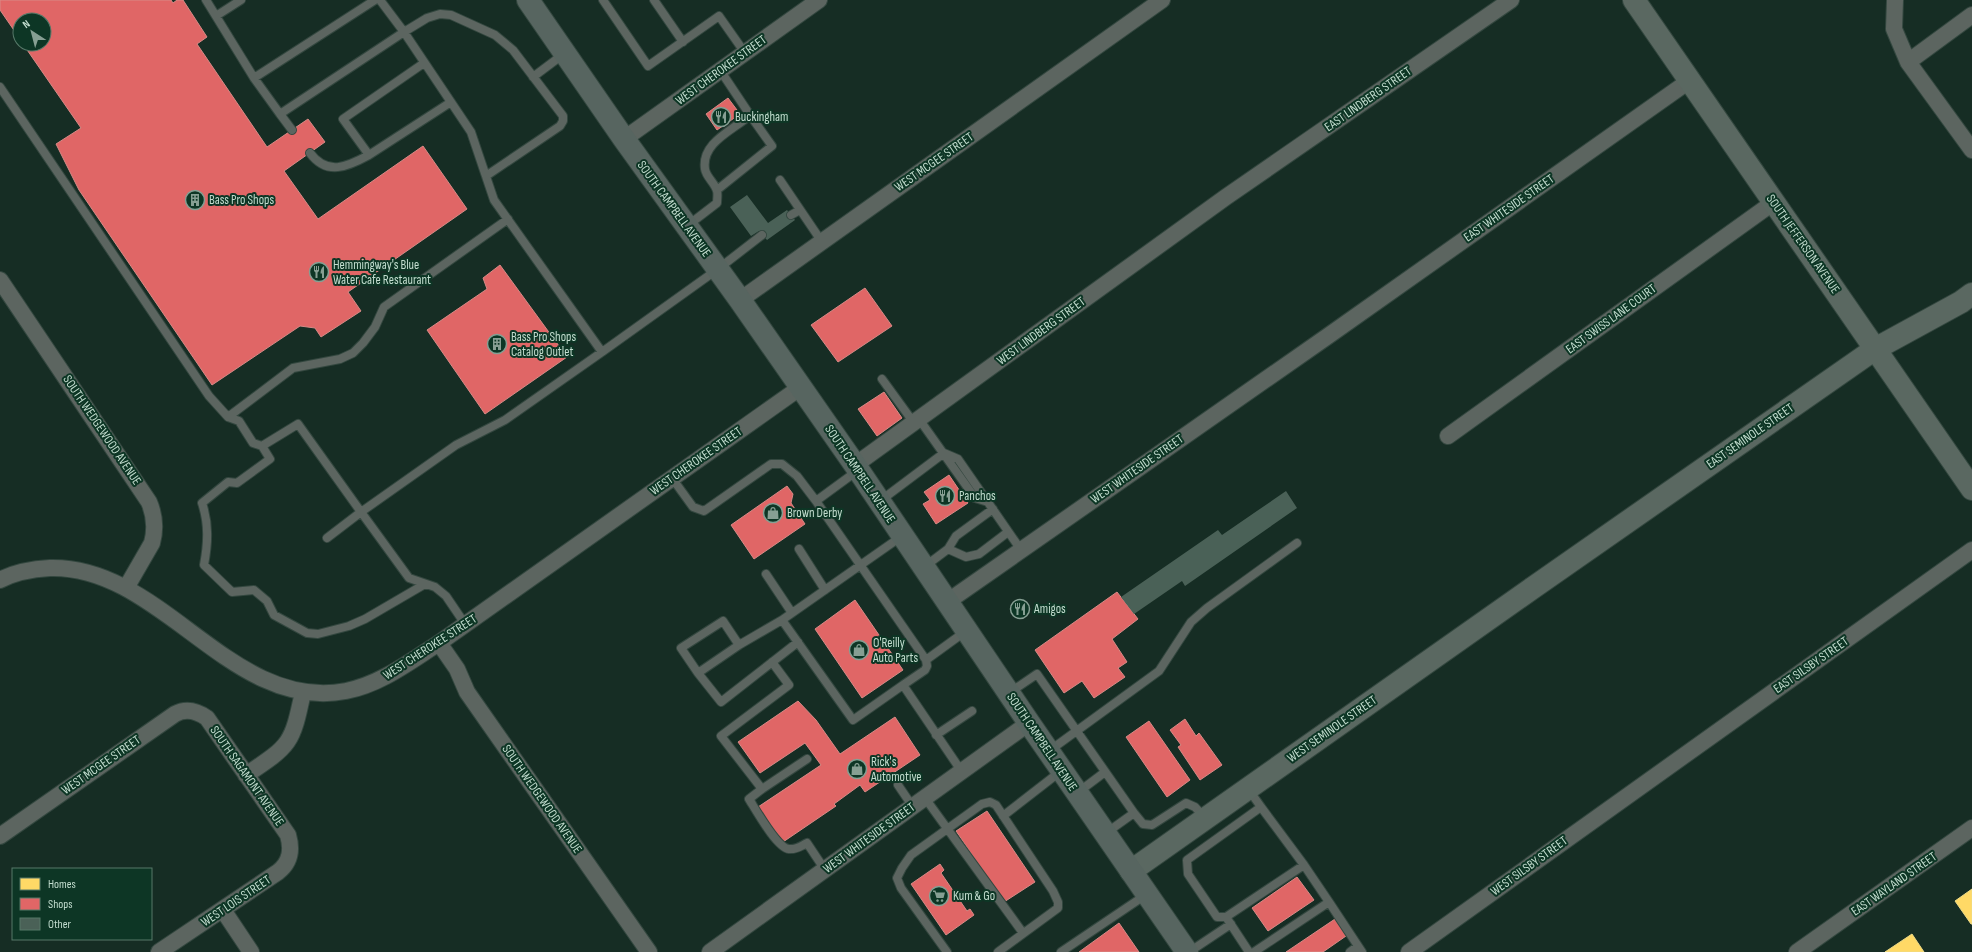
<svg xmlns="http://www.w3.org/2000/svg" width="1972" height="952" font-family="'Sofia Sans Condensed',sans-serif">
	<style>
		.homes { fill: #ffd966; stroke: #edda86 }
		.shops { fill: #e06666; stroke: #d78a86 }
		.building { fill: #4a6157 }
		.lines { fill: none; stroke-linecap: round; stroke-linejoin: round }
		.lane-casing { stroke: #33473f; stroke-width: 10 }
		.street-casing { stroke: #33473f; stroke-width: 18 }
		.secondary-casing { stroke: #33473f; stroke-width: 24 }
		.primary-casing { stroke: #33473f; stroke-width: 24 }
		.lane { stroke: #5c6560; stroke-width: 8 }
		.street { stroke: #5c6560; stroke-width: 16 }
		.secondary { stroke: #5a6861; stroke-width: 22 }
		.primary { stroke: #576560; stroke-width: 22 }
		.labels { text-anchor: middle; dominant-baseline: central; stroke-width: 4; stroke-linejoin: round; paint-order: stroke }
		.street-label { font-size: 13px; fill: #c3ddcf; stroke: #0d3625 }
		.poi-label { font-size: 13px; fill: #c3ddcf; stroke: #0d3625; text-anchor: start }
	</style>
	<rect width="100%" height="100%" fill="#162d24"/>
	<!-- homes -->
	<path class="homes" d="M1972,889V924H1971L1955,901Z
		M1912,934L1924,952H1885Z"/>
	<!-- shops -->
	<path class="shops" d="M0,0H171L173,3L177,0H183L207,37L197,44L267,147L308,119L325,142L284,171L318,219L423,146L467,209L348,292L361,311L321,337L315,328L300,326L212,385L79,190L56,144L81,128L23,44H44V20H20V39L0,10Z
		M728,98L740,114L717,130L706,114Z
		M500,265L567,357L485,414L427,330L487,289L483,278Z
		M865,288L892,326L838,362L811,325Z
		M884,392L902,418L877,436L858,409Z
		M949,475L968,503L936,524L923,504L930,500L924,492Z
		M787,486L793,494L791,503L805,524L754,559L731,525Z
		M1117,592L1138,619L1112,639L1127,662L1118,668L1125,677L1094,698L1082,681L1064,693L1035,650Z
		M855,600L903,670L862,698L815,629Z
		M798,701L816,720L840,754L895,717L920,755L865,792L860,785L834,804L836,806L783,842L758,807L821,765L805,743L760,773L738,742Z
		M1185,719L1196,736L1199,733L1222,765L1200,780L1178,747L1181,745L1170,730Z
		M1149,721L1190,780L1167,797L1126,737Z
		M987,811L1035,882L1004,902L956,831Z
		M940,864L944,870L941,873L967,911L970,909L974,915L946,935L911,884Z
		M1297,877L1314,900L1268,931L1252,908Z
		M1335,919L1346,936L1323,952H1286Z
		M1119,923L1139,952H1079Z"/>
	<!-- building -->
	<path class="building" d="M747,195L768,223L787,210L795,220L767,240L759,231L751,236L730,207Z
		M1286,491L1297,508L1185,586L1182,581L1134,614L1121,597L1218,530L1222,535Z"/>
	<g class="lines">
		<!-- lane casing -->
		<g class="lane-casing">
			<path id="lane" d="M206,0L254,78L280,114L404,32L471,132L494,200L602,352L718,269L762,235
				M380,0L404,32L427,18L440,14L451,15L495,35L513,50L563,116V121L560,126L486,176
				M603,0L648,66L719,16L745,53
				M654,0L683,42
				M216,16L241,0
				M424,63L343,119L369,155L451,102
				M533,77L565,53
				M254,78L375,0
				M0,87L209,396L228,417
				M280,114L292,130
				M310,153C327,176 347,167 369,155
				M780,180L822,242
				M717,190L772,146L750,115
				M791,215L800,210
				M687,226L717,203C717,200 718,194 717,191C715,183 706,177 705,169C701,142 734,130 750,115L720,70
				M882,379L914,423
				M919,419L975,498L988,502
				M262,446L298,424L361,512L327,538
				M857,471L816,501L926,660L927,666L925,670L903,685L962,772
				M672,478L693,507L704,511L771,464H782L797,476L816,501
				M880,501L944,453L958,459L1021,550
				M902,536L782,620L853,720L903,685
				M799,549L825,590
				M948,549L966,557L979,554L1008,532
				M924,567L948,549L956,536L993,509
				M766,574L792,613
				M425,584L365,619L349,626L318,634L307,633L274,615L267,601L254,590L232,592L204,565C208,543 209,524 202,503L228,482L237,483L270,459L262,446L253,443L239,421L228,417L293,368L340,359L353,353L363,343L375,327L384,307L508,219
				M465,624L446,596L435,587L409,578L361,512L456,445L505,420L602,352
				M739,645L723,621L681,648L698,673L739,645L782,620
				M926,660L966,631
				M772,662L789,685L721,736L762,789L749,799C756,810 777,848 789,849C796,850 801,846 807,843L825,870
				M698,673L721,702L798,642
				M1009,693L1037,674L1134,813L1106,833
				M936,735L972,711
				M1049,751L1159,671L1191,622L1207,608L1297,543
				M898,785L913,807
				M762,789L807,759
				M1249,790L1261,807
				M1077,793L1105,772
				M925,798L1023,933
				M1134,813L1143,824L1152,825L1186,803L1195,807L1205,818
				M1003,816L1061,771
				M1226,917H1217L1188,874L1187,860L1261,807L1304,865
				M947,952L901,888L897,878L902,868L911,855L982,804L990,802L996,805L1053,891L1058,902V908L998,952
				M1061,952L1147,894
				M1189,952L1231,924
				M1249,952L1226,917L1304,865L1329,902
				M1254,952L1329,902L1362,952
				M1350,952L1358,946"/>
		</g>
		<!-- street casing -->
		<g class="street-casing">
			<path id="street" d="M1895,0L1894,29L1908,62L1972,150
				M1908,62L1972,15
				M624,139L819,0
				M0,280L149,502C155,516 156,528 152,543L126,588
				M740,300L1162,0
				M1448,436L1774,202
				M855,465L1226,197L1511,0
				M0,580C15,572 33,569 50,568C162,565 231,713 346,691C381,684 409,662 439,643L801,387
				M947,602L1328,336L1689,81
				M439,643L457,669L467,692L649,952
				M246,775C291,745 292,744 303,692
				M0,836L175,714C186,708 197,711 207,718L288,835C292,849 291,862 278,872L159,952
				M223,910L251,952
				M710,952L1029,723
				M1409,952L1972,550
				M1797,952L1972,828"/>
		</g>
		<!-- secondary casing -->
		<g class="secondary-casing">
			<path id="secondary" d="M1634,0L1972,489
				M1131,871L1534,587L1875,349L1961,302L1972,294"/>
		</g>
		<!-- primary casing -->
		<g class="primary-casing">
			<path id="primary" d="M528,0L624,139L740,300L855,465L1029,723L1187,952"/>
		</g>
		<!-- lane -->
		<use href="#lane" class="lane"/>
		<!-- street -->
		<use href="#street" class="street"/>
		<!-- secondary -->
		<use href="#secondary" class="secondary"/>
		<!-- primary -->
		<use href="#primary" class="primary"/>
	</g>
	<!-- icons -->
	<defs>
		<g id="restaurant-ring" transform="scale(1)"><circle r="9.5" fill="#0d3625" stroke="#869f93" stroke-width="1.5"/><path d="M-5-6h1v4h1v-4h1v4h1v-4h1v5L-1.5 .5V6h-2V.5L-5-1ZM5-6V6H3V1.5H1.5Q1.5-4 5-6Z" fill="#869f93"/></g>
		<g id="building-ring" transform="scale(1)"><circle r="9.5" fill="#0d3625" stroke="#869f93" stroke-width="1.5"/><path d="M-4-6H4V6H1V3H-1V6H-4ZM-2.5-4.3h1.7v1.8h-1.7ZM.8-4.3h1.7v1.8H.8ZM-2.5-1h1.7V.8h-1.7ZM.8-1h1.7V.8H.8Z" fill="#869f93"/></g>
		<g id="shop-ring" transform="scale(1)"><circle r="9.5" fill="#0d3625" stroke="#869f93" stroke-width="1.5"/><path d="M-5-2.5h2.3a2.7 3.5 0 0 1 5.4 0H5L5.5 6h-11ZM-1.5-2.5h3a1.5 2.3 0 0 0-3 0Z" fill="#869f93"/></g>
		<g id="supermarket-ring" transform="scale(1)"><circle r="9.5" fill="#0d3625" stroke="#869f93" stroke-width="1.5"/><path d="M-6-5.5h2.5l.6 2H6L4.5 2H-2.5L-4.4-4H-6ZM-1.5 3.2a1.3 1.3 0 1 0 .1 0ZM3 3.2a1.3 1.3 0 1 0 .1 0Z" fill="#869f93"/></g>
	</defs>
	<g fill-rule="evenodd">
		<use href="#restaurant-ring" x="721" y="117"/>
		<use href="#building-ring" x="195" y="200"/>
		<use href="#restaurant-ring" x="319" y="272"/>
		<use href="#building-ring" x="497" y="344"/>
		<use href="#restaurant-ring" x="945" y="496"/>
		<use href="#shop-ring" x="773" y="513"/>
		<use href="#restaurant-ring" x="1020" y="609"/>
		<use href="#shop-ring" x="859" y="650"/>
		<use href="#shop-ring" x="857" y="769"/>
		<use href="#supermarket-ring" x="939" y="896"/>
	</g>
	<g class="labels">
		<!-- street labels -->
		<g class="street-label">
			<text transform="translate(721 70) rotate(-36)">WEST CHEROKEE STREET</text>
			<text transform="translate(1368 99) rotate(-35)">EAST LINDBERG STREET</text>
			<text transform="translate(934 162) rotate(-35)">WEST MCGEE STREET</text>
			<text transform="translate(1509 208) rotate(-35)">EAST WHITESIDE STREET</text>
			<text transform="translate(674 209) rotate(54)">SOUTH CAMPBELL AVENUE</text>
			<text transform="translate(1803 244) rotate(55)">SOUTH JEFFERSON AVENUE</text>
			<text transform="translate(1611 319) rotate(-36)">EAST SWISS LANE COURT</text>
			<text transform="translate(1041 331) rotate(-36)">WEST LINDBERG STREET</text>
			<text transform="translate(102 430) rotate(56)">SOUTH WEDGEWOOD AVENUE</text>
			<text transform="translate(1750 436) rotate(-35)">EAST SEMINOLE STREET</text>
			<text transform="translate(696 461) rotate(-35)">WEST CHEROKEE STREET</text>
			<text transform="translate(1137 469) rotate(-35)">WEST WHITESIDE STREET</text>
			<text transform="translate(860 474) rotate(56)">SOUTH CAMPBELL AVENUE</text>
			<text transform="translate(430 647) rotate(-33)">WEST CHEROKEE STREET</text>
			<text transform="translate(1811 665) rotate(-35)">EAST SILSBY STREET</text>
			<text transform="translate(1332 729) rotate(-35)">WEST SEMINOLE STREET</text>
			<text transform="translate(1042 742) rotate(56)">SOUTH CAMPBELL AVENUE</text>
			<text transform="translate(101 765) rotate(-35)">WEST MCGEE STREET</text>
			<text transform="translate(247 776) rotate(55)">SOUTH SAGAMONT AVENUE</text>
			<text transform="translate(542 799) rotate(55)">SOUTH WEDGEWOOD AVENUE</text>
			<text transform="translate(869 838) rotate(-36)">WEST WHITESIDE STREET</text>
			<text transform="translate(1529 866) rotate(-36)">WEST SILSBY STREET</text>
			<text transform="translate(1894 884) rotate(-35)">EAST WAYLAND STREET</text>
			<text transform="translate(236 901) rotate(-34)">WEST LOIS STREET</text>
		</g>
		<!-- poi labels -->
		<g class="poi-label">
			<text x="735" y="117">Buckingham</text>
			<text x="209" y="200">Bass Pro Shops</text>
			<text x="333" y="265">Hemmingway's Blue<tspan x="333" dy="15">Water Cafe Restaurant</tspan></text>
			<text x="511" y="337">Bass Pro Shops<tspan x="511" dy="15">Catalog Outlet</tspan></text>
			<text x="959" y="496">Panchos</text>
			<text x="787" y="513">Brown Derby</text>
			<text x="1034" y="609">Amigos</text>
			<text x="873" y="643">O'Reilly<tspan x="873" dy="15">Auto Parts</tspan></text>
			<text x="871" y="762">Rick's<tspan x="871" dy="15">Automotive</tspan></text>
			<text x="953" y="896">Kum &amp; Go</text>
		</g>
	</g>
	<!-- legend -->
	<rect x="12" y="868" width="140" height="72" fill="#0d3625" stroke="#567969"/>
	<rect x="20" y="878" width="20" height="12" fill="#ffd966" stroke="#567969"/>
	<text x="48" y="888" font-size="12" fill="#c3ddcf">Homes</text>
	<rect x="20" y="898" width="20" height="12" fill="#e06666" stroke="#567969"/>
	<text x="48" y="908" font-size="12" fill="#c3ddcf">Shops</text>
	<rect x="20" y="918" width="20" height="12" fill="#4a6157" stroke="#567969"/>
	<text x="48" y="928" font-size="12" fill="#c3ddcf">Other</text>
	<!-- north arrow -->
	<g transform="translate(32 32) rotate(324)"><circle r="19" fill="#0d3625" stroke="#567969"/>
	<path d="M0-3L7 15L0 10L-7 15Z" fill="#869f93"/>
	<text y="-6" font-size="11" font-weight="bold" text-anchor="middle" fill="#c3ddcf">N</text>
	</g>
</svg>
